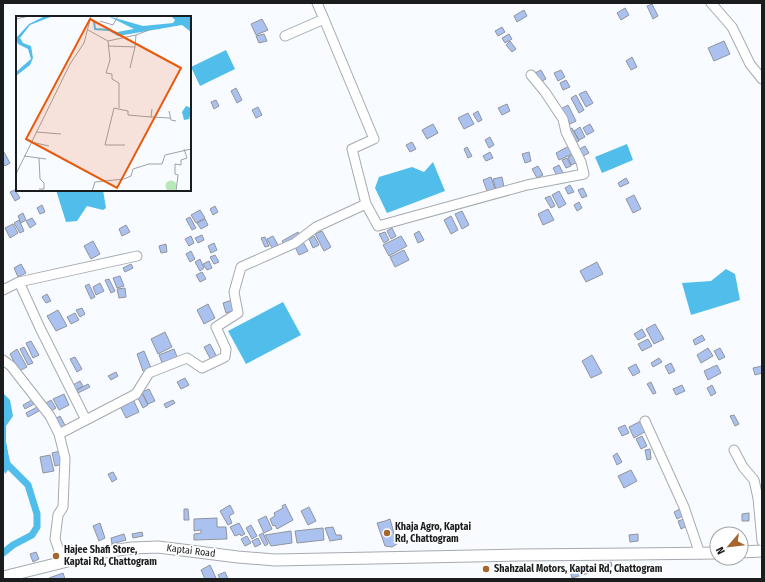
<svg xmlns="http://www.w3.org/2000/svg" width="765" height="582" font-family="'Fira Sans Condensed',sans-serif">
	<style>
		.water { fill: #50bdea }
		.lines { fill: none; stroke-linecap: round; stroke-linejoin: round }
		.canal { stroke: #50bdea; stroke-width: 7 }
		.building { fill: #abc2f1; stroke: #91949a }
		.minor-casing { stroke: #a6aab0; stroke-width: 11 }
		.major-casing { stroke: #a6aab0; stroke-width: 13 }
		.minor { stroke: #fff; stroke-width: 9 }
		.major { stroke: #fff; stroke-width: 11 }
		.poi-dot { fill: #a6662e; stroke: #fff; stroke-width: 1.5 }
		.labels { text-anchor: middle; dominant-baseline: central; stroke-width: 3.5; stroke-linejoin: round; paint-order: stroke }
		.poi-label { font-size: 10px; font-weight: bold; fill: #1a1c1e; stroke: #fff; text-anchor: start }
		.street-label { font-size: 10px; fill: #1a1c1e; stroke: #fff }
		.inset-river { fill: none; stroke: #50bdea; stroke-width: 2 }
		.inset-road { fill: none; stroke: #9fa2a5; stroke-width: 1 }
		.view { fill: #e8590c; fill-opacity: 0.15; stroke: #e8590c; stroke-width: 2 }
		.inset-edge { fill: none; stroke: #1a1c1e; stroke-width: 2 }
	</style>
	<rect width="100%" height="100%" fill="#f8fbff"/>
	<!-- water -->
	<path class="water" d="M226,50L235,69L200,86L191,67Z
		M627,144L633,160L602,173L595,157Z
		M433,162L445,191L387,213L375,188L379,177L412,167L424,172Z
		M56,190H103L106,208L103,210L87,206L77,221L66,222Z
		M726,269L735,274L740,300L691,315L682,283L711,281Z
		M283,302L301,335L246,364L228,331Z
		M3,393L10,400L13,416L6,426V444L11,466L5,474L3,468Z"/>
	<g class="lines">
		<!-- canal -->
		<path class="canal" d="M3,444L6,463L28,485L37,514V527L32,535L13,545L3,553"/>
	</g>
	<!-- building -->
	<path class="building" d="M652,4L658,16L653,19L647,6Z
		M625,8L629,15L621,20L617,13Z
		M524,10L527,16L517,22L514,16Z
		M262,19L268,30L256,35L251,24Z
		M502,27L505,32L498,36L495,31Z
		M264,34L267,41L259,43L256,36Z
		M509,34L512,39L505,43L502,38Z
		M510,41L516,49L512,52L506,45Z
		M724,41L730,54L714,61L708,48Z
		M632,57L637,67L631,70L626,61Z
		M541,70L546,79L540,82L535,73Z
		M561,70L565,77L558,81L554,73Z
		M566,80L570,87L563,90L560,83Z
		M236,88L242,100L237,103L231,91Z
		M586,91L593,103L586,107L579,94Z
		M576,95L584,110L579,113L571,98Z
		M216,100L219,106L214,109L211,102Z
		M507,104L510,111L502,115L498,108Z
		M568,105L576,121L570,124L561,109Z
		M258,107L262,115L256,118L252,110Z
		M478,111L482,120L478,122L473,114Z
		M468,113L474,124L464,129L458,118Z
		M433,124L438,133L427,139L422,130Z
		M590,124L594,131L587,135L583,128Z
		M580,127L585,137L579,140L574,131Z
		M572,128L579,141L573,144L566,131Z
		M490,137L494,145L489,148L485,140Z
		M412,142L416,149L410,152L406,145Z
		M569,146L572,154L559,160L556,153Z
		M585,146L589,153L581,157L578,150Z
		M467,147L472,156L468,158L464,149Z
		M4,152L10,163L5,166L3,163V153Z
		M490,152L493,158L486,161L483,156Z
		M529,152L531,161L525,163L522,154Z
		M573,155L576,163L571,165L568,157Z
		M567,158L571,166L566,168L562,160Z
		M559,165L563,173L557,176L553,168Z
		M538,166L543,175L537,178L532,169Z
		M491,177L495,189L487,191L483,180Z
		M502,177L504,187L496,190L493,179Z
		M626,178L629,183L620,187L618,183Z
		M570,185L574,192L568,194L565,188Z
		M583,188L587,196L582,198L578,190Z
		M15,190L20,198L15,201L10,192Z
		M559,191L566,204L559,208L552,195Z
		M634,195L641,209L633,213L626,199Z
		M550,196L555,206L551,208L545,198Z
		M579,202L582,208L577,211L574,205Z
		M42,205L45,212L40,214L37,208Z
		M215,206L218,212L213,215L210,209Z
		M548,209L554,220L543,225L538,214Z
		M200,210L205,218L196,223L191,215Z
		M462,211L469,225L462,229L455,214Z
		M23,213L26,220L21,223L18,216Z
		M451,216L458,230L451,234L444,220Z
		M190,217L196,228L192,230L186,219Z
		M32,218L36,224L30,228L26,221Z
		M205,219L208,225L201,229L197,223Z
		M19,220L24,231L20,233L14,223Z
		M13,224L18,233L10,238L5,228Z
		M126,225L130,232L122,236L119,229Z
		M392,228L396,236L391,239L387,231Z
		M322,231L331,247L324,251L315,234Z
		M419,231L424,240L418,243L414,234Z
		M298,232L300,237L284,245L282,241Z
		M385,232L389,240L384,243L379,234Z
		M202,235L204,240L198,243L195,238Z
		M191,236L194,243L189,246L185,239Z
		M273,236L278,245L272,248L267,239Z
		M314,236L319,245L313,248L309,239Z
		M401,236L407,246L389,256L383,245Z
		M265,237L269,246L265,247L261,238Z
		M93,241L100,254L91,259L84,246Z
		M303,242L308,251L299,255L295,247Z
		M214,243L217,250L211,253L208,246Z
		M166,244L167,252L161,253L159,246Z
		M404,250L409,260L395,267L390,257Z
		M191,251L195,259L190,262L186,254Z
		M215,255L219,262L214,264L210,257Z
		M200,259L204,268L200,271L195,262Z
		M209,261L212,268L207,270L203,264Z
		M597,262L603,274L586,282L580,271Z
		M21,264L26,273L18,277L14,268Z
		M131,264L133,268L125,272L123,268Z
		M202,272L206,279L200,282L196,275Z
		M120,276L124,286L117,288L113,278Z
		M109,279L115,291L111,293L105,280Z
		M100,283L104,291L96,295L93,287Z
		M89,284L95,297L91,299L85,286Z
		M125,288L126,297L119,298L117,289Z
		M47,294L51,301L46,303L42,297Z
		M232,300L235,310L226,313L223,303Z
		M208,304L215,318L204,324L197,310Z
		M82,308L85,314L80,317L76,310Z
		M58,310L67,326L56,331L47,316Z
		M75,313L79,320L71,324L67,317Z
		M655,324L664,339L654,344L646,329Z
		M642,329L646,336L638,340L634,334Z
		M165,332L172,347L158,354L151,339Z
		M702,335L705,340L695,345L693,340Z
		M648,339L652,346L642,351L638,344Z
		M31,341L39,355L33,358L26,343Z
		M210,344L217,357L211,360L204,347Z
		M24,347L33,363L28,365L20,349Z
		M708,348L713,356L701,363L697,355Z
		M720,348L725,357L719,360L714,351Z
		M17,349L27,367L19,371L10,354Z
		M174,349L178,359L163,365L159,355Z
		M144,351L151,368L143,371L137,354Z
		M592,355L602,373L591,378L582,361Z
		M75,357L82,369L77,372L70,359Z
		M659,358L662,362L653,367L651,363Z
		M671,363L675,371L669,374L665,366Z
		M636,364L640,372L633,376L628,368Z
		M717,365L721,373L708,380L704,371Z
		M762,366V373L755,375L753,368Z
		M116,372L118,376L111,380L108,376Z
		M185,378L189,385L181,389L177,382Z
		M80,381L83,386L76,390L73,385Z
		M651,382L656,393L653,394L647,384Z
		M88,384L90,387L78,393L77,390Z
		M682,385L685,391L676,395L673,389Z
		M712,385L716,393L711,396L707,388Z
		M149,389L155,401L148,404L142,392Z
		M142,393L148,405L143,408L137,396Z
		M64,394L69,405L59,410L53,399Z
		M133,399L139,412L126,418L120,406Z
		M32,400L34,404L25,409L23,405Z
		M51,400L56,408L51,411L46,403Z
		M173,400L175,403L166,408L164,404Z
		M37,407L39,411L28,417L26,413Z
		M734,415L739,424L735,426L730,416Z
		M60,416L66,427L60,430L55,419Z
		M643,420L648,430L634,438L629,427Z
		M625,425L629,433L622,436L618,428Z
		M642,436L647,446L641,449L636,439Z
		M650,449L651,459L647,460L645,450Z
		M60,451L63,464L55,466L52,453Z
		M617,453L622,462L617,465L613,456Z
		M50,455L54,471L43,473L40,457Z
		M631,470L637,481L624,488L618,476Z
		M113,472L117,479L112,482L108,474Z
		M285,504L293,520L277,529L275,525L273,526L270,519L275,516L274,513L283,508L282,506Z
		M230,505L234,513L229,516L232,523L228,525L220,511Z
		M309,507L316,521L308,525L301,511Z
		M682,508L685,515L677,519L674,512Z
		M184,509H188L189,520H184Z
		M749,513V521H742V514Z
		M266,516L272,529L264,533L258,520Z
		M217,518V527H226L227,539L194,540V534L201,533V530L194,531V519Z
		M390,519L397,544L392,547L385,546L377,523L385,521Z
		M684,519L687,526L681,529L678,521Z
		M100,523L105,538L99,541L93,526Z
		M239,523L245,534L241,536L240,534L235,536L230,527Z
		M251,525L257,536L252,539L246,528Z
		M333,527L336,535H341L342,539L330,541L325,528Z
		M323,528L324,540L297,543L295,531Z
		M291,531L292,543L271,546L265,535Z
		M142,532L143,536L133,538L132,534Z
		M263,533L268,544L265,546L259,535Z
		M124,534L126,540L112,544L111,538Z
		M638,534V541L630,542L629,535Z
		M247,536L251,543L245,546L241,539Z
		M258,538L261,544L255,547L252,541Z
		M72,545L75,552L66,555L63,548Z
		M36,552L39,559L33,562L30,554Z
		M611,562L612,566L597,571L596,566Z
		M210,565L216,578L215,579H205L201,570Z
		M587,566L589,573L572,578L570,571Z
		M225,572L228,579H220L218,575Z
		M63,573L65,579H49V578Z"/>
	<g class="lines">
		<!-- minor casing -->
		<g class="minor-casing">
			<path id="minor" d="M711,3L732,27L750,64L762,79
				M324,19L374,139L352,149L366,204L378,226L527,185L584,174L581,162L566,132L563,119L545,92L531,75
				M285,36L324,19L317,3
				M19,282L137,256
				M3,290L19,282L40,328L86,420
				M3,360L11,366L50,416L59,434L65,458L63,507L58,515L55,539L63,562
				M645,421L684,507L700,554
				M59,434L136,394L149,373L187,358L202,368L225,357L226,349L216,327L238,313L234,292L241,267L295,243L316,227L366,204
				M734,450L743,467L754,480L758,498L762,541"/>
		</g>
		<!-- major casing -->
		<g class="major-casing">
			<path id="major" d="M741,552L762,551
				M3,577L104,552L132,548L158,547L238,557L275,560L519,555L631,554L717,553"/>
		</g>
		<!-- minor -->
		<use href="#minor" class="minor"/>
		<!-- major -->
		<use href="#major" class="major"/>
	</g>
	<!-- markers -->
	<g class="poi-dot">
		<circle cx="387" cy="533" r="4"/>
		<circle cx="56" cy="556" r="4"/>
		<circle cx="486" cy="569" r="4"/>
	</g>
	<g class="labels">
		<!-- poi labels -->
		<g class="poi-label">
			<text x="395" y="527">Khaja Agro, Kaptai<tspan x="395" dy="12">Rd, Chattogram</tspan></text>
			<text x="64" y="550">Hajee Shafi Store,<tspan x="64" dy="12">Kaptai Rd, Chattogram</tspan></text>
			<text x="494" y="569">Shahzalal Motors, Kaptai Rd, Chattogram</text>
		</g>
		<!-- street labels -->
		<g class="street-label">
			<text transform="translate(191 551) rotate(7)">Kaptai Road</text>
		</g>
	</g>
	<!-- overview -->
	<g transform="translate(16 16)">
		<rect width="175" height="175" fill="#f8fbff"/>
		<path d="M149.5 170a5.5 5.5 0 1 1 11 0a5.5 5.5 0 1 1-11 0Z" fill="#b8e8b7"/>
		<path d="M29,0H37L14,9L4,22L7,27L15,30L17,42L14,49L0,60V56L15,43L12,33L2,28L0,22L13,8ZM92,0L127,10L157,7L159,4L155,0H175V16L166,9L102,20L90,13L101,16L118,13ZM170,90L175,92V97L173,103L168,104L166,96Z" fill="#50bdea"/>
		<path class="inset-river" d="M78,5L79,13L93,14"/>
		<path class="inset-road" d="M0,3L13,0M84,5L97,9L102,0M72,14L92,25L120,19M92,25L94,44L90,57L96,58V63L103,67V92M92,30L119,31L120,19L133,14M114,52L119,31M136,93L135,101L154,102M153,95L155,104L160,105M20,116L45,118M15,126L33,130M109,129H89L98,92L112,95V99L135,101M8,140L30,143M0,158L54,48L68,27L75,0M23,173H28V167L24,163L23,142M76,175L79,166L108,163L115,160L117,153L133,148H146L149,139L175,133M160,175L162,159L159,158V148L165,149V144L171,142L168,133"/>
		<path class="view" d="M74,3L165,52L101,172L10,123Z"/>
		<rect width="175" height="175" class="inset-edge"/>
	</g>
	<!-- border -->
	<rect width="765" height="582" fill="none" stroke="#1a1c1e" stroke-width="8"/>
	<!-- north arrow -->
	<g transform="translate(729 546) rotate(242)"><circle r="19" fill="#ffffff" stroke="#a3a4a5"/>
	<path d="M0-3L7 15L0 10L-7 15Z" fill="#a6662e"/>
	<text y="-6" font-size="11" font-weight="bold" text-anchor="middle" fill="#1a1c1e">N</text>
	</g>
</svg>
